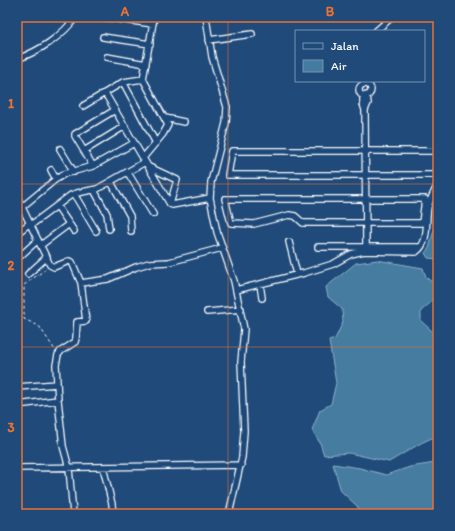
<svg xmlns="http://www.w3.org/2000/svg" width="455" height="531" font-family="Itim,sans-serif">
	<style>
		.water { fill: #447ba0; stroke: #8fb0c6 }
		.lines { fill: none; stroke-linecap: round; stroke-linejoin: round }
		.minor-casing { stroke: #fff; stroke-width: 8 }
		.path { stroke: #fff; stroke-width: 1; stroke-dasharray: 3 3; stroke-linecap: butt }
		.minor { stroke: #1f4a7a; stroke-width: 5.5 }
		.grid { fill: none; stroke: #eb7230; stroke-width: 1; stroke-opacity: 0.55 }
		.neatline { fill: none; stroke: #eb7230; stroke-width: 1.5 }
		.grid-label { font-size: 13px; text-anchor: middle; font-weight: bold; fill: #eb7230 }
	</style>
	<rect width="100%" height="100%" fill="#1f4a7a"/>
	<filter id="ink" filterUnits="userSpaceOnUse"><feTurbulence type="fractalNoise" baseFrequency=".025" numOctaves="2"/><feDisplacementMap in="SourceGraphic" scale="8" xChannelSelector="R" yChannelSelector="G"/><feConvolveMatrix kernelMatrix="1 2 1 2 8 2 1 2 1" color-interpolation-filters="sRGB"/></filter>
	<g filter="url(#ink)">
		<!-- water -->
		<path class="water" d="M434,230H438V259L428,258L425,253L429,248Z
			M377,260L423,268L426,277L435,285L437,297L421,311V321L433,332L435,345L438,350V435L421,443L389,462L349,453L324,455L320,443L312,430L320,410L331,404L336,383L329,341L335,339L343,322L342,309L328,297L326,287L356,263Z
			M435,463L438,464V514H362L357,506L341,491L333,464L360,468L386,475L410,467Z"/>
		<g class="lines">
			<!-- minor casing -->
			<g class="minor-casing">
				<path id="minor" d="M103,17L153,24
					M206,17L212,57L227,107L226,123L211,182L210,198L217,232L234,281L244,329L241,362L244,431L242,457L229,514
					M376,31L392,17
					M103,37L150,44
					M209,40L252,34
					M107,57L146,64
					M17,59C40,51 62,36 76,17
					M123,82L156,143
					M359 90a6 6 0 1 1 12 0a6 6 0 1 1-12 0Z
					M105,93L170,204L172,205L210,198
					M363,95V104L365,110L366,247
					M83,106L123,82L143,79
					M365,110L368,103L367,95
					M165,118L184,122
					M60,149L74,172
					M84,151L125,126
					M438,151L437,175H228L232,151H438
					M143,158L163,134L168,125L143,79L154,17
					M93,166L75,136V134L115,110
					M149,167L177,180L170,204
					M51,170L56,179
					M128,173L153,214
					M111,182L130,216L131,231
					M94,190L107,214L109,229
					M74,194L96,231
					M17,197L50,265L54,267L69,261L72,262L81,283L86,321L77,322L76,338L75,342L61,351L58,355L56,365L58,400L63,446L69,468L73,514
					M225,199H425L422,223H303L295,216L289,215L254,224L231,223Z
					M57,206L74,231
					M22,207L56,179L64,174L93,166L134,143
					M31,225L71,195L77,193L97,189L145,162
					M17,233L30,223
					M289,242L297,274
					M41,245L69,224
					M318,247H418
					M19,257L38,240
					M28,274L47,257
					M81,283L108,279L136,267L149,263L169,262L222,248
					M260,284L262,298
					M236,290L304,273L333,264L351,254L364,251L416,252C430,242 425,222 428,207C430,199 435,191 438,184
					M207,312L241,309
					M17,387L57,384
					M17,405L58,400
					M103,467L112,504L113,514
					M17,468L241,465"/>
			</g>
			<!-- path -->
			<path class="path" d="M46,269L24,285V319L39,326L55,350"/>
			<!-- minor -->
			<use href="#minor" class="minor"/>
		</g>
	</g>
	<!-- grid -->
	<path class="grid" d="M228,17V514M17,184H438M17,347H438"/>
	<!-- margin -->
	<rect width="455" height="531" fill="none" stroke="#1f4a7a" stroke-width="44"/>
	<!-- legend -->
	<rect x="295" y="30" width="130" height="52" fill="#1f4a7a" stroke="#7992af"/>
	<rect x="303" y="43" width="20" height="6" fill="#1f4a7a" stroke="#7992af"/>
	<text x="331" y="50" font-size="12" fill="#ffffff">Jalan</text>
	<rect x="303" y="60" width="20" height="12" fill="#447ba0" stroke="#7992af"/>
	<text x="331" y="70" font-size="12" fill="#ffffff">Air</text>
	<rect x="22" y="22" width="411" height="487" class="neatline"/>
	<g class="grid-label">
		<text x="125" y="16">A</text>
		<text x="330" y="16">B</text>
		<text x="11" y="108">1</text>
		<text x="11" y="270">2</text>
		<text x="11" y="432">3</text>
	</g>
</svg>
